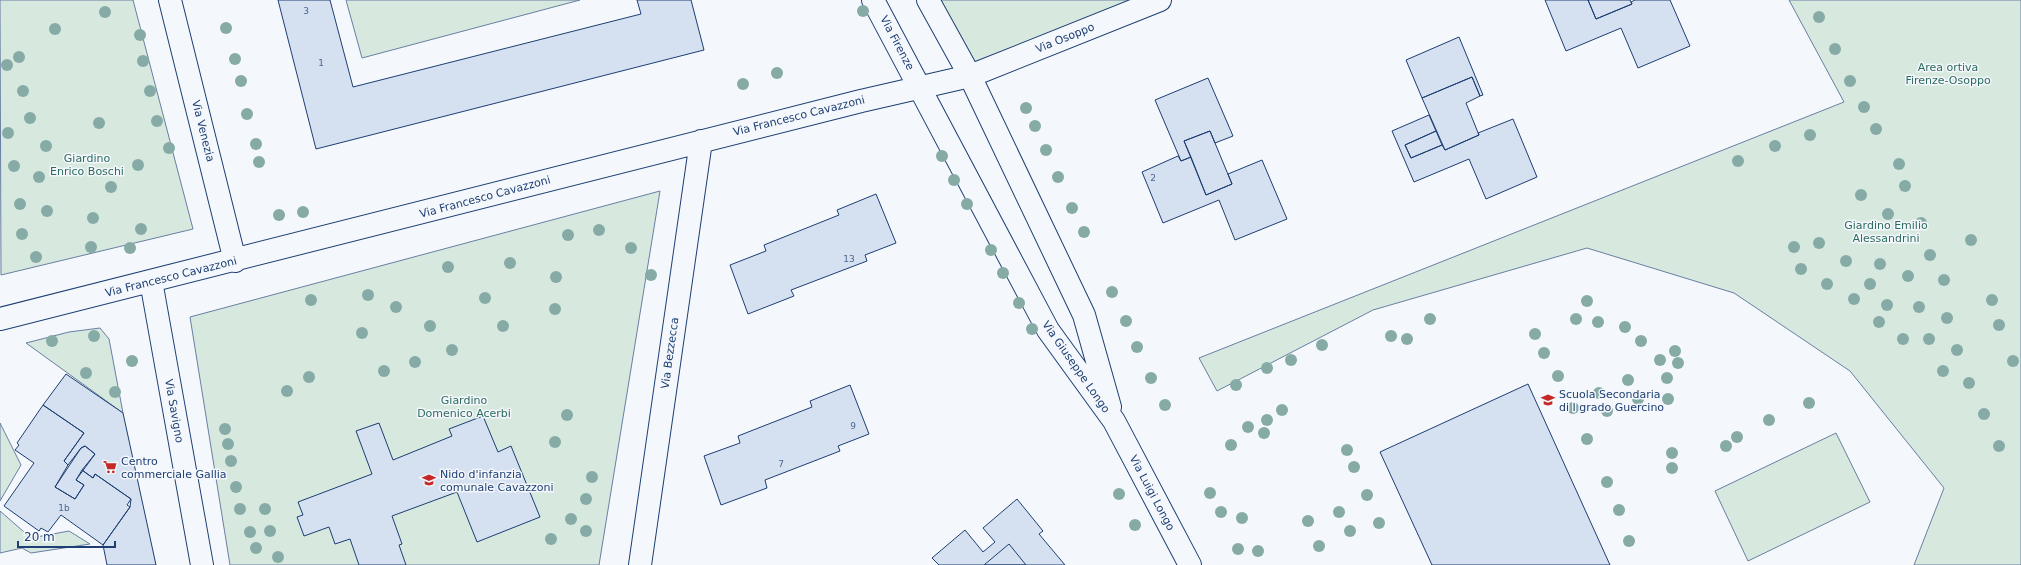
<svg xmlns="http://www.w3.org/2000/svg" width="2021" height="565" font-family="'DejaVu Sans',sans-serif">
	<style>
		.green { fill: #d7e8df; stroke: #687fa3 }
		.building { fill: #d5e0f0; stroke: #1d3f73 }
		.lines { fill: none; stroke-linecap: round; stroke-linejoin: round }
		.minor-casing { stroke: #1d3f73; stroke-width: 24 }
		.minor { stroke: #f4f7fb; stroke-width: 22 }
		.tree { fill: #86aba6 }
		.labels { text-anchor: middle; dominant-baseline: central; stroke-width: 3; stroke-linejoin: round; paint-order: stroke }
		.number-label { font-size: 9px; fill: #4b6792 }
		.street-label { font-size: 11px; fill: #1d3f73; stroke: #f4f7fb }
		.park-label { font-size: 11px; fill: #2c6c60; stroke: #f4f7fb }
		.poi-label { font-size: 11px; fill: #1d3f73; stroke: #f4f7fb; text-anchor: start }
	</style>
	<rect width="100%" height="100%" fill="#f4f7fb"/>
	<!-- green -->
	<path class="green" d="M0,0H133L193,229L1,275Z
		M346,0H580L362,58Z
		M928,0H1160L970,76Z
		M1789,0H2021V565H1914L1944,488L1850,371L1734,293L1587,248L1373,310L1217,391L1199,358L1844,102Z
		M660,191L599,565H230L190,317Z
		M100,328L109,339L123,413L26,343L69,332Z
		M0,423L21,465L0,501Z
		M1836,433L1870,502L1748,561L1715,491Z
		M0,511L31,538L69,531L90,544L31,553L22,548L0,553Z"/>
	<!-- building -->
	<path class="building" d="M278,0H330L353,87L641,14L637,0H691L704,50L316,149Z
		M1545,0H1588L1596,19L1632,4L1631,2L1635,0H1670L1690,46L1638,68L1621,28L1566,51Z
		M1588,0H1630L1632,4L1596,19Z
		M1459,37L1483,95L1480,96L1472,77L1422,98L1406,60Z
		M1472,77L1480,96L1466,103L1479,135L1445,150L1422,98Z
		M1208,78L1233,136L1215,143L1210,131L1184,141L1191,157L1181,161L1155,100Z
		M1429,115L1436,131L1405,145L1411,158L1442,145L1445,150L1479,135L1478,133L1513,119L1537,177L1486,199L1469,159L1414,182L1392,131Z
		M1210,131L1232,184L1206,195L1184,141Z
		M1436,131L1442,145L1411,158L1405,145Z
		M1178,156L1181,161L1191,157L1206,195L1232,184L1228,174L1262,160L1287,219L1235,240L1219,200L1163,223L1142,172Z
		M876,194L896,243L865,255L867,261L791,290L794,296L748,314L730,265L766,251L764,245L839,215L837,210Z
		M66,374L123,413L156,565H107L103,545L130,507L131,499L95,474L93,478L82,470L95,454L85,446L81,448L68,465L64,461L84,433L43,405Z
		M1528,384L1610,565H1432L1380,452Z
		M850,385L869,434L838,446L840,451L765,480L767,488L721,505L704,456L740,443L738,436L812,407L810,401Z
		M43,405L84,433L64,461L68,465L55,487L75,499L84,485L76,480L82,470L93,478L95,474L131,499L127,505L130,507L103,545L61,515L48,532L41,528L39,531L4,506L34,463L15,450L19,445L17,443Z
		M483,416L498,452L511,446L540,517L477,542L457,492L392,516L402,544L399,545L406,565H359L350,539L335,544L329,527L304,536L297,517L303,515L298,502L372,474L356,431L379,423L393,460L452,436L449,429Z
		M85,446L95,454L76,480L84,485L75,499L55,487L81,448Z
		M1017,499L1043,531L1039,534L1065,565H939L932,558L965,530L983,552L995,542L983,528Z
		M1009,544L1026,565H984Z"/>
	<g class="lines">
		<!-- minor casing -->
		<g class="minor-casing">
			<path id="minor" d="M170,0L235,261
				M873,0L1048,330L1114,421L1190,565
				M928,0L970,76L1084,315L1110,407
				M151,281L202,565
				M0,319L861,101L970,76L1160,0
				M640,565L701,141"/>
		</g>
		<!-- minor -->
		<use href="#minor" class="minor"/>
	</g>
	<!-- trees -->
	<g class="tree">
		<circle cx="863" cy="11" r="6"/>
		<circle cx="105" cy="12" r="6"/>
		<circle cx="1819" cy="17" r="6"/>
		<circle cx="226" cy="28" r="6"/>
		<circle cx="55" cy="29" r="6"/>
		<circle cx="140" cy="35" r="6"/>
		<circle cx="1835" cy="49" r="6"/>
		<circle cx="19" cy="57" r="6"/>
		<circle cx="235" cy="59" r="6"/>
		<circle cx="143" cy="61" r="6"/>
		<circle cx="7" cy="65" r="6"/>
		<circle cx="777" cy="73" r="6"/>
		<circle cx="241" cy="81" r="6"/>
		<circle cx="1850" cy="81" r="6"/>
		<circle cx="743" cy="84" r="6"/>
		<circle cx="23" cy="91" r="6"/>
		<circle cx="150" cy="91" r="6"/>
		<circle cx="1864" cy="107" r="6"/>
		<circle cx="1026" cy="108" r="6"/>
		<circle cx="247" cy="114" r="6"/>
		<circle cx="30" cy="118" r="6"/>
		<circle cx="157" cy="121" r="6"/>
		<circle cx="99" cy="123" r="6"/>
		<circle cx="1035" cy="126" r="6"/>
		<circle cx="1876" cy="129" r="6"/>
		<circle cx="8" cy="133" r="6"/>
		<circle cx="1810" cy="135" r="6"/>
		<circle cx="256" cy="144" r="6"/>
		<circle cx="46" cy="146" r="6"/>
		<circle cx="1775" cy="146" r="6"/>
		<circle cx="169" cy="148" r="6"/>
		<circle cx="1046" cy="150" r="6"/>
		<circle cx="942" cy="156" r="6"/>
		<circle cx="1738" cy="161" r="6"/>
		<circle cx="259" cy="162" r="6"/>
		<circle cx="1899" cy="164" r="6"/>
		<circle cx="138" cy="165" r="6"/>
		<circle cx="14" cy="166" r="6"/>
		<circle cx="39" cy="177" r="6"/>
		<circle cx="1058" cy="177" r="6"/>
		<circle cx="954" cy="180" r="6"/>
		<circle cx="1905" cy="186" r="6"/>
		<circle cx="111" cy="187" r="6"/>
		<circle cx="1861" cy="195" r="6"/>
		<circle cx="20" cy="204" r="6"/>
		<circle cx="967" cy="204" r="6"/>
		<circle cx="1072" cy="208" r="6"/>
		<circle cx="47" cy="211" r="6"/>
		<circle cx="303" cy="212" r="6"/>
		<circle cx="1888" cy="214" r="6"/>
		<circle cx="279" cy="215" r="6"/>
		<circle cx="93" cy="218" r="6"/>
		<circle cx="1921" cy="223" r="6"/>
		<circle cx="141" cy="229" r="6"/>
		<circle cx="599" cy="230" r="6"/>
		<circle cx="1084" cy="232" r="6"/>
		<circle cx="22" cy="234" r="6"/>
		<circle cx="568" cy="235" r="6"/>
		<circle cx="1971" cy="240" r="6"/>
		<circle cx="1819" cy="243" r="6"/>
		<circle cx="91" cy="247" r="6"/>
		<circle cx="1794" cy="247" r="6"/>
		<circle cx="130" cy="248" r="6"/>
		<circle cx="631" cy="248" r="6"/>
		<circle cx="991" cy="250" r="6"/>
		<circle cx="1930" cy="255" r="6"/>
		<circle cx="36" cy="257" r="6"/>
		<circle cx="1846" cy="261" r="6"/>
		<circle cx="510" cy="263" r="6"/>
		<circle cx="1880" cy="264" r="6"/>
		<circle cx="448" cy="267" r="6"/>
		<circle cx="1801" cy="269" r="6"/>
		<circle cx="1003" cy="273" r="6"/>
		<circle cx="651" cy="275" r="6"/>
		<circle cx="1908" cy="276" r="6"/>
		<circle cx="556" cy="277" r="6"/>
		<circle cx="1944" cy="280" r="6"/>
		<circle cx="1827" cy="284" r="6"/>
		<circle cx="1870" cy="284" r="6"/>
		<circle cx="1112" cy="292" r="6"/>
		<circle cx="368" cy="295" r="6"/>
		<circle cx="485" cy="298" r="6"/>
		<circle cx="1854" cy="299" r="6"/>
		<circle cx="311" cy="300" r="6"/>
		<circle cx="1992" cy="300" r="6"/>
		<circle cx="1587" cy="301" r="6"/>
		<circle cx="1019" cy="303" r="6"/>
		<circle cx="1887" cy="305" r="6"/>
		<circle cx="396" cy="307" r="6"/>
		<circle cx="1919" cy="307" r="6"/>
		<circle cx="555" cy="309" r="6"/>
		<circle cx="1947" cy="318" r="6"/>
		<circle cx="1430" cy="319" r="6"/>
		<circle cx="1576" cy="319" r="6"/>
		<circle cx="1126" cy="321" r="6"/>
		<circle cx="1598" cy="322" r="6"/>
		<circle cx="1879" cy="322" r="6"/>
		<circle cx="1999" cy="325" r="6"/>
		<circle cx="430" cy="326" r="6"/>
		<circle cx="503" cy="326" r="6"/>
		<circle cx="1625" cy="327" r="6"/>
		<circle cx="1032" cy="329" r="6"/>
		<circle cx="362" cy="333" r="6"/>
		<circle cx="1535" cy="334" r="6"/>
		<circle cx="94" cy="336" r="6"/>
		<circle cx="1391" cy="336" r="6"/>
		<circle cx="1407" cy="339" r="6"/>
		<circle cx="1903" cy="339" r="6"/>
		<circle cx="1929" cy="339" r="6"/>
		<circle cx="52" cy="341" r="6"/>
		<circle cx="1641" cy="341" r="6"/>
		<circle cx="1322" cy="345" r="6"/>
		<circle cx="1137" cy="347" r="6"/>
		<circle cx="452" cy="350" r="6"/>
		<circle cx="1957" cy="350" r="6"/>
		<circle cx="1675" cy="351" r="6"/>
		<circle cx="1544" cy="353" r="6"/>
		<circle cx="1291" cy="360" r="6"/>
		<circle cx="1660" cy="360" r="6"/>
		<circle cx="132" cy="361" r="6"/>
		<circle cx="2013" cy="361" r="6"/>
		<circle cx="415" cy="362" r="6"/>
		<circle cx="1678" cy="363" r="6"/>
		<circle cx="1267" cy="368" r="6"/>
		<circle cx="384" cy="371" r="6"/>
		<circle cx="1943" cy="371" r="6"/>
		<circle cx="86" cy="373" r="6"/>
		<circle cx="1558" cy="376" r="6"/>
		<circle cx="309" cy="377" r="6"/>
		<circle cx="1151" cy="378" r="6"/>
		<circle cx="1667" cy="378" r="6"/>
		<circle cx="1628" cy="380" r="6"/>
		<circle cx="1969" cy="383" r="6"/>
		<circle cx="1236" cy="385" r="6"/>
		<circle cx="287" cy="391" r="6"/>
		<circle cx="115" cy="392" r="6"/>
		<circle cx="1599" cy="393" r="6"/>
		<circle cx="1638" cy="399" r="6"/>
		<circle cx="1668" cy="399" r="6"/>
		<circle cx="1809" cy="403" r="6"/>
		<circle cx="1165" cy="405" r="6"/>
		<circle cx="1573" cy="408" r="6"/>
		<circle cx="1282" cy="410" r="6"/>
		<circle cx="1607" cy="411" r="6"/>
		<circle cx="1984" cy="414" r="6"/>
		<circle cx="567" cy="415" r="6"/>
		<circle cx="1267" cy="420" r="6"/>
		<circle cx="1769" cy="420" r="6"/>
		<circle cx="1248" cy="427" r="6"/>
		<circle cx="225" cy="429" r="6"/>
		<circle cx="1264" cy="433" r="6"/>
		<circle cx="1737" cy="437" r="6"/>
		<circle cx="1587" cy="439" r="6"/>
		<circle cx="555" cy="442" r="6"/>
		<circle cx="228" cy="444" r="6"/>
		<circle cx="1231" cy="445" r="6"/>
		<circle cx="1726" cy="446" r="6"/>
		<circle cx="1999" cy="446" r="6"/>
		<circle cx="1347" cy="450" r="6"/>
		<circle cx="1672" cy="453" r="6"/>
		<circle cx="231" cy="461" r="6"/>
		<circle cx="1354" cy="467" r="6"/>
		<circle cx="1672" cy="468" r="6"/>
		<circle cx="592" cy="477" r="6"/>
		<circle cx="1607" cy="482" r="6"/>
		<circle cx="236" cy="487" r="6"/>
		<circle cx="1210" cy="493" r="6"/>
		<circle cx="1119" cy="494" r="6"/>
		<circle cx="1367" cy="495" r="6"/>
		<circle cx="586" cy="499" r="6"/>
		<circle cx="240" cy="509" r="6"/>
		<circle cx="265" cy="509" r="6"/>
		<circle cx="1619" cy="510" r="6"/>
		<circle cx="1221" cy="512" r="6"/>
		<circle cx="1339" cy="512" r="6"/>
		<circle cx="1242" cy="518" r="6"/>
		<circle cx="571" cy="519" r="6"/>
		<circle cx="1308" cy="521" r="6"/>
		<circle cx="1379" cy="523" r="6"/>
		<circle cx="1135" cy="525" r="6"/>
		<circle cx="270" cy="531" r="6"/>
		<circle cx="586" cy="531" r="6"/>
		<circle cx="1350" cy="531" r="6"/>
		<circle cx="250" cy="532" r="6"/>
		<circle cx="551" cy="539" r="6"/>
		<circle cx="1629" cy="541" r="6"/>
		<circle cx="1319" cy="546" r="6"/>
		<circle cx="256" cy="548" r="6"/>
		<circle cx="1238" cy="549" r="6"/>
		<circle cx="1258" cy="551" r="6"/>
		<circle cx="278" cy="557" r="6"/>
	</g>
	<!-- icons -->
	<defs>
		<g id="school-bare" transform="scale(1.08)"><path d="M0-5L7-2L0 1L-7-2ZM-4 1L0 2.5L4 1V4Q0 6-4 4Z" fill="#c62828" stroke="#f4f7fb" stroke-width="2.5" paint-order="stroke"/></g>
		<g id="supermarket-bare" transform="scale(1.08)"><path d="M-6-5.5h2.5l.6 2H6L4.5 2H-2.5L-4.4-4H-6ZM-1.5 3.2a1.3 1.3 0 1 0 .1 0ZM3 3.2a1.3 1.3 0 1 0 .1 0Z" fill="#c62828" stroke="#f4f7fb" stroke-width="2.5" paint-order="stroke"/></g>
	</defs>
	<g fill-rule="evenodd">
		<use href="#school-bare" x="1548" y="400"/>
		<use href="#supermarket-bare" x="110" y="467"/>
		<use href="#school-bare" x="429" y="480"/>
	</g>
	<g class="labels">
		<!-- number labels -->
		<g class="number-label">
			<text x="306" y="11">3</text>
			<text x="321" y="63">1</text>
			<text x="1153" y="178">2</text>
			<text x="849" y="259">13</text>
			<text x="853" y="426">9</text>
			<text x="781" y="464">7</text>
			<text x="64" y="508">1b</text>
		</g>
		<!-- street labels -->
		<g class="street-label">
			<text transform="translate(1065 38) rotate(-22)">Via Osoppo</text>
			<text transform="translate(897 43) rotate(62)">Via Firenze</text>
			<text transform="translate(799 116) rotate(-14)">Via Francesco Cavazzoni</text>
			<text transform="translate(203 131) rotate(76)">Via Venezia</text>
			<text transform="translate(485 197) rotate(-15)">Via Francesco Cavazzoni</text>
			<text transform="translate(171 277) rotate(-14)">Via Francesco Cavazzoni</text>
			<text transform="translate(670 353) rotate(-82)">Via Bezzecca</text>
			<text transform="translate(1076 367) rotate(55)">Via Giuseppe Longo</text>
			<text transform="translate(174 411) rotate(80)">Via Savigno</text>
			<text transform="translate(1152 493) rotate(62)">Via Luigi Longo</text>
		</g>
		<!-- park labels -->
		<g class="park-label">
			<text x="1948" y="67">Area ortiva<tspan x="1948" dy="13">Firenze-Osoppo</tspan></text>
			<text x="87" y="158">Giardino<tspan x="87" dy="13">Enrico Boschi</tspan></text>
			<text x="1886" y="225">Giardino Emilio<tspan x="1886" dy="13">Alessandrini</tspan></text>
			<text x="464" y="400">Giardino<tspan x="464" dy="13">Domenico Acerbi</tspan></text>
		</g>
		<!-- poi labels -->
		<g class="poi-label">
			<text x="1559" y="394">Scuola Secondaria<tspan x="1559" dy="13">di I grado Guercino</tspan></text>
			<text x="121" y="461">Centro<tspan x="121" dy="13">commerciale Gallia</tspan></text>
			<text x="440" y="474">Nido d'infanzia<tspan x="440" dy="13">comunale Cavazzoni</tspan></text>
		</g>
	</g>
	<!-- scale -->
	<path d="M18 541v6h97v-6" fill="none" stroke="#1d3f73" stroke-width="2"/>
	<text x="24" y="541" font-size="12" fill="#1d3f73" stroke="#f4f7fb" stroke-width="3" paint-order="stroke">20 m</text>
</svg>
